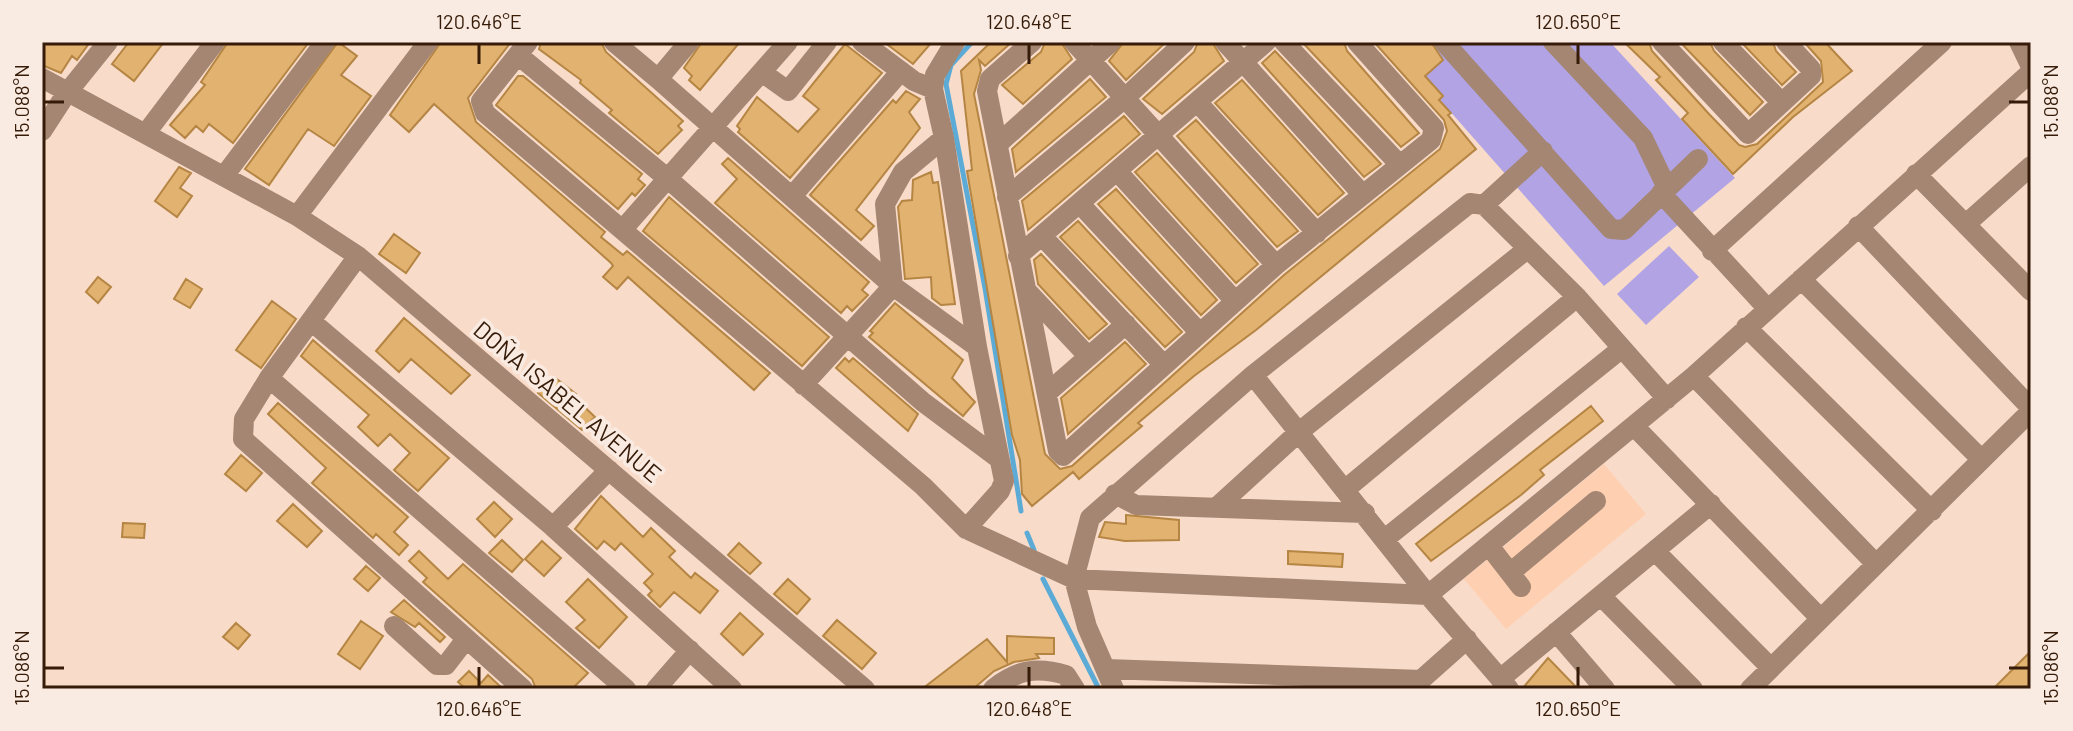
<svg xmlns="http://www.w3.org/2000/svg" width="2073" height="731" font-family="Barlow,sans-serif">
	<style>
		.built { fill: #ffcfb1 }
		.green { fill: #b2a4e4 }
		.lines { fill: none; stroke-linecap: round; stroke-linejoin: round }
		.stream { stroke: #5babd6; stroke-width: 5 }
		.building { fill: #e2b271; stroke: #b58543; stroke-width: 2 }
		.minor { stroke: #a48673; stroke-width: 20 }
		.ticks { fill: none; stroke: #361b08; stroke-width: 3 }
		.labels { text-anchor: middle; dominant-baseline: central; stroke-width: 7; stroke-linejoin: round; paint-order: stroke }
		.street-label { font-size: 24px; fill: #361b08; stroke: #faebe2 }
		.neatline { fill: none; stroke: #361b08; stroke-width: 3 }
		.ticks-label { font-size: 20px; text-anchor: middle; fill: #361b08 }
	</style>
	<rect width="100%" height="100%" fill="#f8dbc9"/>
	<!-- built -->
	<path class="built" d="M1604,464L1646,514L1506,629L1464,579Z"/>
	<!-- green -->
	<path class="green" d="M1389,42H1610L1735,178L1604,286Z
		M1669,246L1699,277L1646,325L1617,294Z"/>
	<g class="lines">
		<!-- stream -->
		<path class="stream" d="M972,42L951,65L946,84L985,288L1021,511
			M1027,533L1034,550
			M1043,579L1099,689"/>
	</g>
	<!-- building -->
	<path class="building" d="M42,42H90L77,60L72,56L61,73L42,65Z
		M129,42H164L134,81L112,64Z
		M228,42H309L233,143L209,124L203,132L196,126L185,138L170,125L205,85L201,82Z
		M338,42L357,56L341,75L371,96L334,146L308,129L269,185L245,169Z
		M441,42H511L468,98L476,122L605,232L601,237L623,255L627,251L770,373L754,390L628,277L617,289L603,277L613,266L611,263L434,104L409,132L390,115Z
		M541,42H601L606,52L683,121L678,126L682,130L658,154L609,113L612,110L580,83L581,80L539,49Z
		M702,42H740L700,90L689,80L692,76L684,68Z
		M884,42H932L913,64Z
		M991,42H1012L985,66L979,60L981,70L974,94L1045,454L1060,469L1072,466L1284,275L1440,149L1447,131L1444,120L1374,42H1431L1443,60L1425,76L1443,96L1439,100L1451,113L1448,115L1476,149L1256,330L1194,376L1138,423L1142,426L1079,479L1073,472L1032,506L1022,494L1020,460L1012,435L967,171L972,170L961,71Z
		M1045,42H1061L1072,59L1023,104L1002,85L1041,52Z
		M1124,42H1166L1126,80L1109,61Z
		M1198,42H1212L1224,61L1162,114L1143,99L1194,52Z
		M1302,42H1344L1347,51L1419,133L1401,147Z
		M1624,42H1649L1652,51L1709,114L1739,145L1745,147L1757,144L1823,82L1821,61L1804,42H1825L1852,71L1793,117L1733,174L1682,119L1688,113L1656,80L1660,77Z
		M1680,42H1710L1714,51L1763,102L1750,115Z
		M1741,42H1773L1776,51L1796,72L1782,85Z
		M845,44L882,73L790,178L738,132L740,129L737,126L757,97L798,132L819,109L803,96Z
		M1275,51L1381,164L1364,177L1262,63Z
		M518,76H523L642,174L638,179L645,185L635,196L632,193L618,209L496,105Z
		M1090,79L1106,97L1016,172L1012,149Z
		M1242,80L1344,193L1318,215L1215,103Z
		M906,91L920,99L909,112L920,128L856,210L874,226L861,240L810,195L893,100L896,103Z
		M1124,116L1140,134L1028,230L1022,201Z
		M1196,120L1298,231L1277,247L1177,136Z
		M1157,153L1258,264L1236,283L1135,172Z
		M728,158L869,282L862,290L868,295L852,311L847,306L841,313L715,203L737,179L722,164Z
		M179,167L191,173L180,188L192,196L177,217L155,201Z
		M931,172L933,183L938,182L955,304L941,305L932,298L931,277L905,279L898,207L902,201L912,200L913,180Z
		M1116,189L1217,300L1201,315L1098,204Z
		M669,197L829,337L802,366L643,231Z
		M1078,221L1182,332L1165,347L1060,237Z
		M394,234L420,253L406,273L379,254Z
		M1041,254L1107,324L1089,339L1038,284L1034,260Z
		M98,277L111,287L98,303L86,292Z
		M186,279L202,289L190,308L174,299Z
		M272,301L296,319L261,368L236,350Z
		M895,303L963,360L952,378L975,402L963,416L869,337L873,333L870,331Z
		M404,318L470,375L451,394L411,359L399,372L376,351Z
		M313,340L449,458L418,491L394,470L410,453L390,434L378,446L358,427L369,415L301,356Z
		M1125,342L1146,364L1068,434L1061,398Z
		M845,358L849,362L853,358L918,414L908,431L836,368Z
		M553,376L576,394L574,397L595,417L582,430L538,393Z
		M278,403L408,517L394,532L408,545L399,555L376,534L373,538L312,483L326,468L268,414Z
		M1591,406L1603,421L1540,470L1544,475L1521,495L1431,561L1416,544Z
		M241,455L262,473L246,491L225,474Z
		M601,496L643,537L651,528L675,551L669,557L691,578L695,573L718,591L700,613L674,592L660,607L648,595L652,591L644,583L653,574L621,543L615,550L604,541L597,549L575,529Z
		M494,502L512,519L495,537L477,519Z
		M293,504L322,531L307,547L277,521Z
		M1126,515L1179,520V540L1125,541L1099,537L1105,522L1126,524Z
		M123,523L145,524L144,538L122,537Z
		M502,540L523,560L512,572L489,553Z
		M542,541L561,558L544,576L525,559Z
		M739,543L761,563L750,574L728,555Z
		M419,551L448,579L463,564L588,673L572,689H536L532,679L423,582L427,578L409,561Z
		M1288,551L1343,554L1342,567L1288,564Z
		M366,566L380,578L368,591L354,579Z
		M588,579L627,617L599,648L576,628L585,620L566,602Z
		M788,579L810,599L797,614L774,594Z
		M404,600L445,637L440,642L419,623L415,627L391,612Z
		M740,613L763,634L743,655L721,634Z
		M837,620L876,653L862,669L823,636Z
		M361,621L383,636L360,669L338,654Z
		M236,623L250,635L238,649L223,637Z
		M1007,636L1054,638V654H1036L1039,658L1014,662L994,671L973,689H922L987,639L1007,662Z
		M2031,651V689H1993Z
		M1548,658L1578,689H1522Z
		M469,671L481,683L488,675L503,689H466L458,682Z"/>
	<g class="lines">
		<!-- minor -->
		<path class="minor" d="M528,42L481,101L485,113L923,486L966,529L1074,579L1428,595L1694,376L2031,72
			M614,42L658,79
			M689,42L658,79L893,286L885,204L903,172L944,138L933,89
			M862,42L914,81L933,89L935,75L955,42
			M1032,42L990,79L987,91L1058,451L1063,456L1276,265L1431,140L1434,128L1357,42
			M1074,42L1276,265
			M1225,42L1363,195
			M1284,42L1400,165
			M1444,42L1611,229L1624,230L1698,159
			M1553,42L1643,138L1667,188
			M1662,42L1748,134L1811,76V69L1786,42
			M1723,42L1781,102
			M2019,42L2031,67
			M518,55L667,178L923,402L998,458
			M763,73L788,91L827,42
			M42,78L297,216L358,256L865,689
			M1199,104L1317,233
			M42,131L66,94L108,42
			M146,133L215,42
			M944,138L977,347L1004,481L1000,491L966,529
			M999,143L1111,42
			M1117,171L1235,301
			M1916,174L2031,291
			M224,176L325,42
			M1661,193L1767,308
			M793,195L901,71
			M1007,197L1126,97L1185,42
			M1081,205L1199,332
			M1484,205L1543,151
			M297,216L428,42
			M1966,224L2031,166
			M1858,226L2031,408
			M623,229L788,42
			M1042,236L1163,364
			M1712,251L1942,42
			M358,256L269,378L244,419L243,439L523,689
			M1018,256L1266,42
			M1801,279L1981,459
			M1027,291L1087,355
			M311,321L553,527L732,689
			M1746,327L1932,511
			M1253,375L1428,595L1509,689
			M1694,376L1875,563
			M269,378L626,689
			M803,385L893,286L977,347
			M1047,393L1126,324
			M1634,426L1819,617
			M1347,488L1577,297
			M1115,494L1136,505L1365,513
			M1217,507L1299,432L1526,250
			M553,527L609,470
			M1386,538L1621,349
			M1490,547L1521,587
			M1655,551L1771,668
			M1510,573L1596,501
			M1601,596L1693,689
			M394,626L437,665H446L466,639
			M1556,632L1605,689
			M1106,669L1422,680
			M1500,679L1711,504
			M1413,687L1467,639
			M656,689L690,650
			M993,689C1017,670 1036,666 1066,675L1075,689
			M1114,689L1087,627L1074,579L1090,518L1253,375L1470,203L1484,205L1577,297L1667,399
			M1750,689L2031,411"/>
	</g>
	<!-- ticks -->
	<path class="ticks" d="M479,44V64M1029,44V64M1578,44V64M44,102H64M2009,102H2029M479,667V687M1029,667V687M1578,667V687M44,668H64M2009,668H2029"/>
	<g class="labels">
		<!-- street labels -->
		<g class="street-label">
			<text transform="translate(568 401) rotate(40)">DOÑA ISABEL AVENUE</text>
		</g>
	</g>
	<!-- border -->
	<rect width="2073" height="731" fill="none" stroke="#faebe2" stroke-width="88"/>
	<rect x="44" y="44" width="1985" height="643" class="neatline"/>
	<g class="ticks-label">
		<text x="479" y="29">120.646°E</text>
		<text x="1029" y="29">120.648°E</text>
		<text x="1578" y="29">120.650°E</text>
		<text transform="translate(22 102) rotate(-90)" y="7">15.088°N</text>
		<text transform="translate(2051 102) rotate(-90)" y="7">15.088°N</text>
		<text transform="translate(22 668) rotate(-90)" y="7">15.086°N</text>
		<text transform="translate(2051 668) rotate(-90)" y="7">15.086°N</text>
		<text x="479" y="716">120.646°E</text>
		<text x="1029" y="716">120.648°E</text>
		<text x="1578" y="716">120.650°E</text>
	</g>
</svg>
